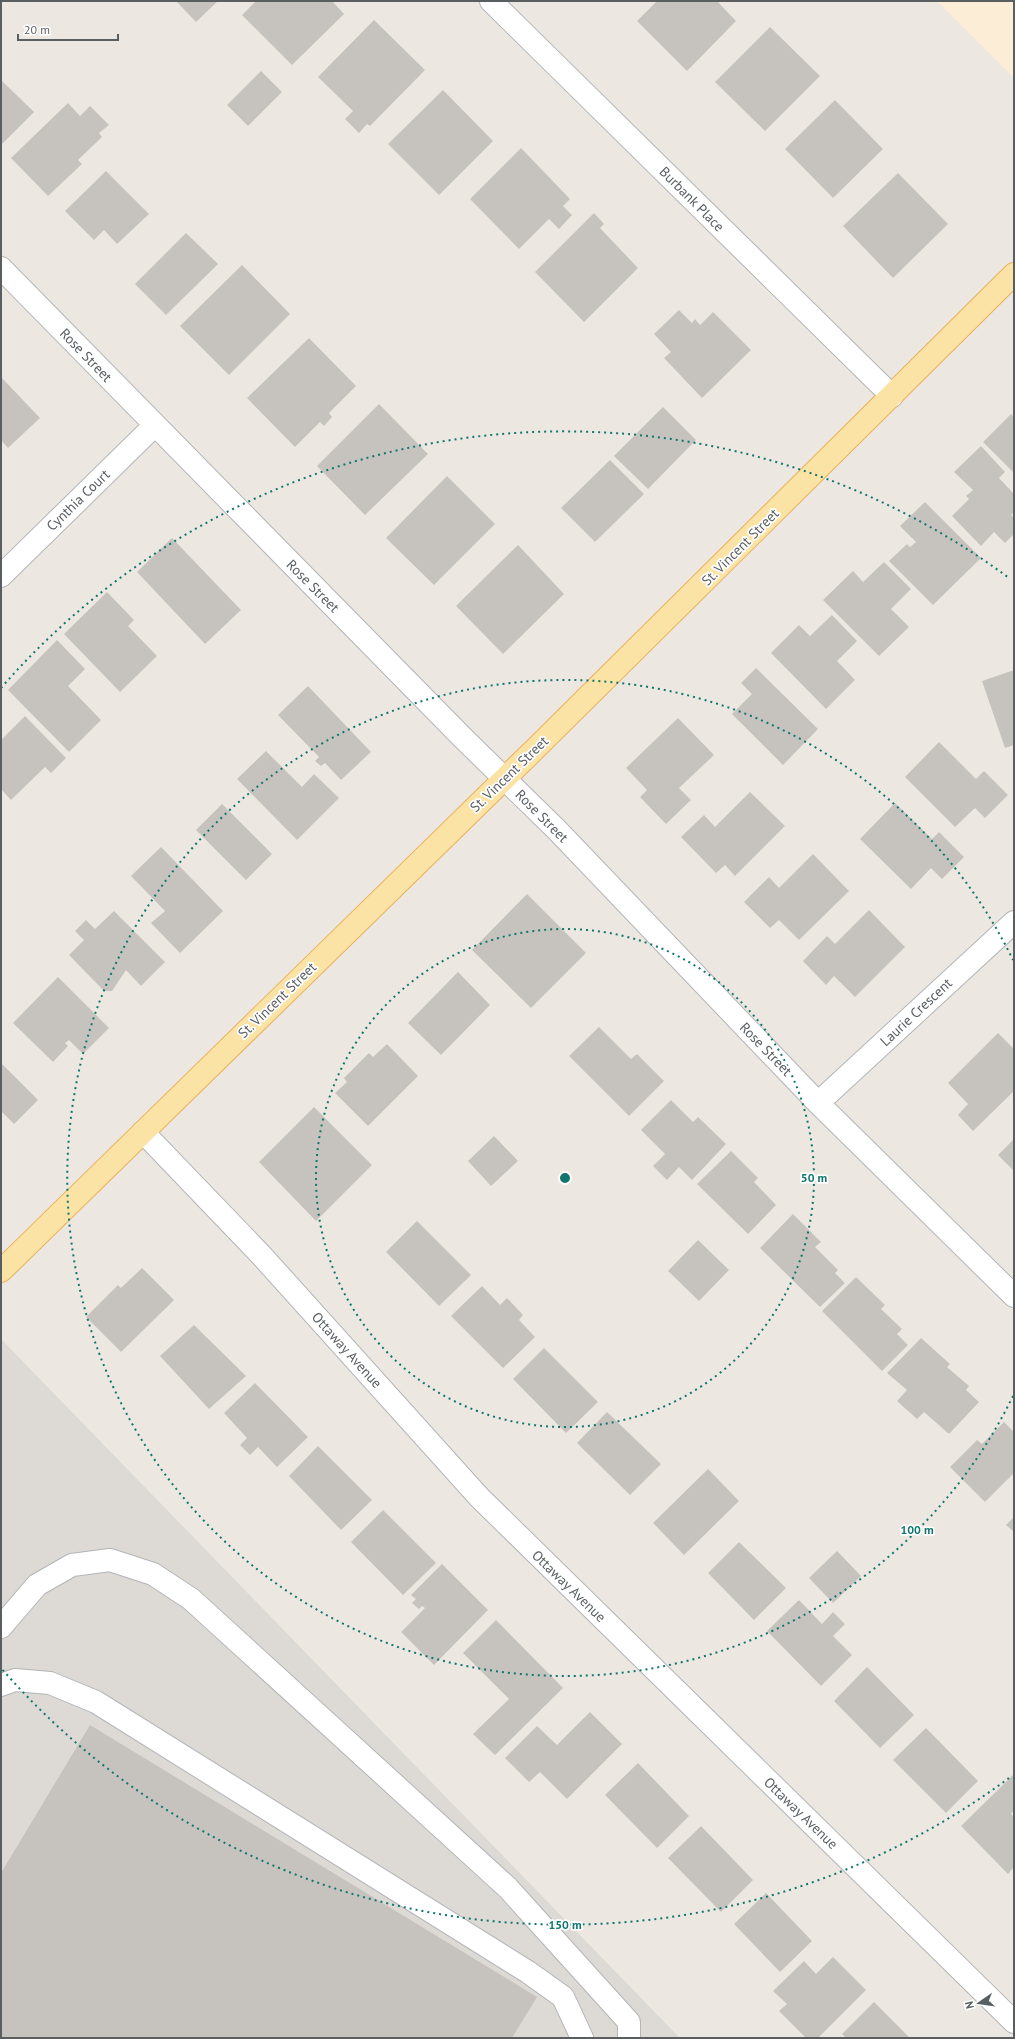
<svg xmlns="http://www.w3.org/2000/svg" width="1015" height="2039" font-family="'PT Sans',sans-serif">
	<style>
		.commercial { fill: #fceed6 }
		.industrial { fill: #dddad5 }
		.building { fill: #c6c3be }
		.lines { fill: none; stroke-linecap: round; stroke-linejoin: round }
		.minor-casing { stroke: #b2b5b8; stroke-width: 24 }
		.major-casing { stroke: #ebb05b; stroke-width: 24 }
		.minor { stroke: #fff; stroke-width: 22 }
		.major { stroke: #fbe3a6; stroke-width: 22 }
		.ring { fill: none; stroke: #0f766e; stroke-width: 2; stroke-dasharray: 2 4 }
		.labels { text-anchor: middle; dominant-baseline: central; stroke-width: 3.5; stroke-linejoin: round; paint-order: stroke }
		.street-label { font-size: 14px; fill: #595e61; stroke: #fff }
		.centre { fill: #0f766e; stroke: #fff; stroke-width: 2 }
		.ring-label { font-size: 12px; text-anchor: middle; font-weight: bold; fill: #0f766e; stroke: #fff; stroke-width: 3.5; stroke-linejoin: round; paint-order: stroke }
	</style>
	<rect width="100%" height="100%" fill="#ece8e1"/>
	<!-- commercial -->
	<path class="commercial" d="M937,1H1014V78Z"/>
	<!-- industrial -->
	<path class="industrial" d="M1,1339L680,2038H1Z"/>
	<!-- building -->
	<path class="building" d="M176,1H218L196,22Z
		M256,1H332L344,14L292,65L242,15Z
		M657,1H717L736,21L687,71L637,21Z
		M374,20L425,70L370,126L367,124L359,133L345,119L353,111L318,77Z
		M770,27L820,76L765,131L715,82Z
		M261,71L282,92L248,126L227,105Z
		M1,80L34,112L1,145Z
		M443,90L493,141L439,195L388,144Z
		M835,100L883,149L833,198L785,149Z
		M68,103L80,116L90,106L109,125L99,133L102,137L78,160L82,164L48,196L11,158Z
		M521,148L570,199L563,206L572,215L559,229L549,219L519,249L470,199Z
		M106,171L149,214L117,244L104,230L94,240L65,211Z
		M898,173L948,224L893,278L843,226Z
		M594,213L604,224L600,228L638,268L584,322L535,272Z
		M186,233L218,264L166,315L135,284Z
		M242,265L290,314L229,375L180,326Z
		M679,310L692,323L695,319L700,325L713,312L751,350L702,398L664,358L671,352L654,334Z
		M309,338L356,386L329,413L332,417L324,426L320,422L295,447L247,398Z
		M1,377L40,418L8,448L1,440Z
		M379,404L428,454L365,515L317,466Z
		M663,407L696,440L648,489L614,456Z
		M1011,414L1014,417V473L983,442Z
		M981,446L1005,472L999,478L1014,494V512L1011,515L1014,518V534L1005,543L994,532L981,546L952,516L969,499L966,496L973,490L954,472Z
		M610,460L644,494L595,542L561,508Z
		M447,476L495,524L434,585L386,538Z
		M925,502L981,558L933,605L889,561L907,544L910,547L916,542L900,526Z
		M172,538L241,610L205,644L137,572Z
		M518,545L564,594L503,654L456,606Z
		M884,562L911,589L891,609L909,627L879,656L823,600L853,571L863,582Z
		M107,592L134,620L128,626L157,656L120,692L64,634Z
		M832,615L857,641L837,661L855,680L826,709L771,653L799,625L810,636Z
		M57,640L85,669L68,686L101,720L69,752L8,690Z
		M756,668L818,729L783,765L732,714L752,694L741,683Z
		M1014,670V745L1005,748L982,681Z
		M308,686L371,752L341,780L325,763L321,766L315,761L319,757L278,715Z
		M25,716L66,758L51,773L45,767L11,800L1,789V740Z
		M678,718L714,755L679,788L691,800L666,824L640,797L647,790L626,768Z
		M939,742L976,779L984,771L1008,795L985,818L975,808L955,827L905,777Z
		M266,751L302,787L314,774L339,798L297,840L237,779Z
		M750,792L785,826L735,876L725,865L716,873L681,837L704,815L715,827Z
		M895,803L932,839L939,832L964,857L942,879L931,868L911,889L860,839Z
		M222,804L272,854L246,880L196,830Z
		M161,847L223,911L180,953L151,923L165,911L131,876Z
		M813,854L849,891L799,940L779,920L770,928L744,902L769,877L779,888Z
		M527,894L586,953L531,1008L472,950Z
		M869,910L905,947L855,997L834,976L826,985L803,961L827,936L835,944Z
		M114,911L165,962L141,986L126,970L112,991H104L69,955L84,940L75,931L86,920L95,929Z
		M458,972L490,1005L441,1055L408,1023Z
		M58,977L109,1028L83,1054L69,1040L65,1043L68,1046L53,1062L13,1023Z
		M599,1027L631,1059L637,1054L664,1081L629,1116L569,1056Z
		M998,1033L1014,1049V1091L973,1131L958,1115L968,1104L948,1083Z
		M387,1044L418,1076L368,1126L335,1093L347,1082L344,1078L369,1053L373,1057Z
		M1,1063L38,1100L14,1124L1,1111Z
		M671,1100L693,1122L698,1117L726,1144L692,1180L679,1167L667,1180L653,1166L665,1154L641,1130Z
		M314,1107L372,1165L316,1221L259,1162Z
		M494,1136L518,1161L491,1186L468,1161Z
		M1014,1139V1171L998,1155Z
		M731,1151L758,1178L754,1182L776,1205L748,1234L697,1184Z
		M793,1214L821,1242L815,1247L838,1270L835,1273L845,1283L820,1307L760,1248Z
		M417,1221L471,1275L439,1306L386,1252Z
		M698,1240L729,1270L699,1301L668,1271Z
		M142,1268L174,1300L121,1352L86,1317L118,1285L121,1288Z
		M856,1277L885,1305L881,1309L902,1329L897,1334L908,1345L882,1371L822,1311Z
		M482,1286L500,1305L507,1298L523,1315L519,1320L535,1337L503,1368L451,1316Z
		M194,1325L246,1376L209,1409L160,1356Z
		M921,1338L950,1364L947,1367L969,1386L966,1390L979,1402L949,1434L924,1412L917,1419L897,1401L907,1390L887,1373Z
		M544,1348L598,1402L566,1433L513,1379Z
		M255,1383L308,1437L277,1467L258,1447L250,1455L240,1445L247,1438L224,1413Z
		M607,1412L661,1464L630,1495L577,1443Z
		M1004,1422L1014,1432V1473L985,1502L950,1467L977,1440L982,1444Z
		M318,1446L372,1500L341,1530L289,1476Z
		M708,1469L739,1501L684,1555L653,1523Z
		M383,1510L436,1563L403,1595L351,1542Z
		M1014,1517V1532L1006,1525Z
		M739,1542L786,1588L754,1620L708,1573Z
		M837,1551L861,1576L833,1603L809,1578Z
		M442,1564L488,1610L434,1665L401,1632L425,1608L422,1606L419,1609L412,1603L416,1599L411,1595Z
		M799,1600L822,1624L833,1612L845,1624L833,1636L852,1655L821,1686L767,1631Z
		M496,1620L563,1688L495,1755L473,1734L509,1699L463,1653Z
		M867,1667L914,1715L880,1748L834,1701Z
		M590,1712L622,1744L567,1799L540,1772L529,1782L505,1758L537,1726L557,1745Z
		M90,1725L537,1997L512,2038H1V1873Z
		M926,1728L978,1781L946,1813L893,1760Z
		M638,1763L689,1816L657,1848L605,1795Z
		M1013,1775L1014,1810L1011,1814L1014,1817V1867L1008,1874L961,1826Z
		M701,1826L753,1880L721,1912L668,1858Z
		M766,1893L812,1941L780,1972L734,1924Z
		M833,1957L866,1990L818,2038H806L779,2011L787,2004L773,1991L804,1961L816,1974Z
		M874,2002L910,2038H846L842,2034Z"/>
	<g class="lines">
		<!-- minor casing -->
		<g class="minor-casing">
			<path id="minor" d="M491,1L892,396
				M1,268L463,738L557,830L818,1103L1014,1296
				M1,576L155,425
				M818,1103L1014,922
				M143,1132L262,1256L479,1497L1014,2022
				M1,1627L37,1585L72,1565L110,1560L153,1574L191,1599L508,1888L629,2022V2038
				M1,1685L15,1680L50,1683L96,1702L528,1972L563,1997L582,2038"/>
		</g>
		<!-- major casing -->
		<g class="major-casing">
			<path id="major" d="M1,1271L537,747L1014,274"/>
		</g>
		<!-- minor -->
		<use href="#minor" class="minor"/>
		<!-- major -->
		<use href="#major" class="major"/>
	</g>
	<!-- distance rings -->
	<g class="ring">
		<circle cx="565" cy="1178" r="249"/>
		<path d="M1013 1396A498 498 0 1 1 1013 960"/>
		<path d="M1009 1778A747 747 0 0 1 1 1668M1 688A747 747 0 0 1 1009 578"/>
	</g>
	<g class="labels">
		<!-- street labels -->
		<g class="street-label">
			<text transform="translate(692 199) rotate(45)">Burbank Place</text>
			<text transform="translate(86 355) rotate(46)">Rose Street</text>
			<text transform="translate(78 500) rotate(-44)">Cynthia Court</text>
			<text transform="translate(740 547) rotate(-45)">St. Vincent Street</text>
			<text transform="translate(313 586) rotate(45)">Rose Street</text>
			<text transform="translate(509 774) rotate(-44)">St. Vincent Street</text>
			<text transform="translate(542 816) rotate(45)">Rose Street</text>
			<text transform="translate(277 1000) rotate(-44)">St. Vincent Street</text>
			<text transform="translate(916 1012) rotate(-43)">Laurie Crescent</text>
			<text transform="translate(766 1049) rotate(46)">Rose Street</text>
			<text transform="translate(347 1350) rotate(48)">Ottaway Avenue</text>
			<text transform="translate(569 1586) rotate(44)">Ottaway Avenue</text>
			<text transform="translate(801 1813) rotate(44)">Ottaway Avenue</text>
		</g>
	</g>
	<circle cx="565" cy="1178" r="6" class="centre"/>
	<g class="ring-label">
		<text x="814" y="1182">50 m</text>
		<text x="917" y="1534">100 m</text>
		<text x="565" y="1929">150 m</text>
	</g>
	<!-- border -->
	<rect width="1015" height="2039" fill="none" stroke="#595e61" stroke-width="4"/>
	<!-- north arrow -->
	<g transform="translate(979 2003) rotate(257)" stroke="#ffffff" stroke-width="3" paint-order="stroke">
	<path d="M0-3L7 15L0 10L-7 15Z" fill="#595e61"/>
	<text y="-6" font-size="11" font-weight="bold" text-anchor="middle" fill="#595e61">N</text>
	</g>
	<!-- scale -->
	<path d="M18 34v6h100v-6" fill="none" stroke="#595e61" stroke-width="2"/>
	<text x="24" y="34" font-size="12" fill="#595e61" stroke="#ffffff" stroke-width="3" paint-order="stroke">20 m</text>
</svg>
